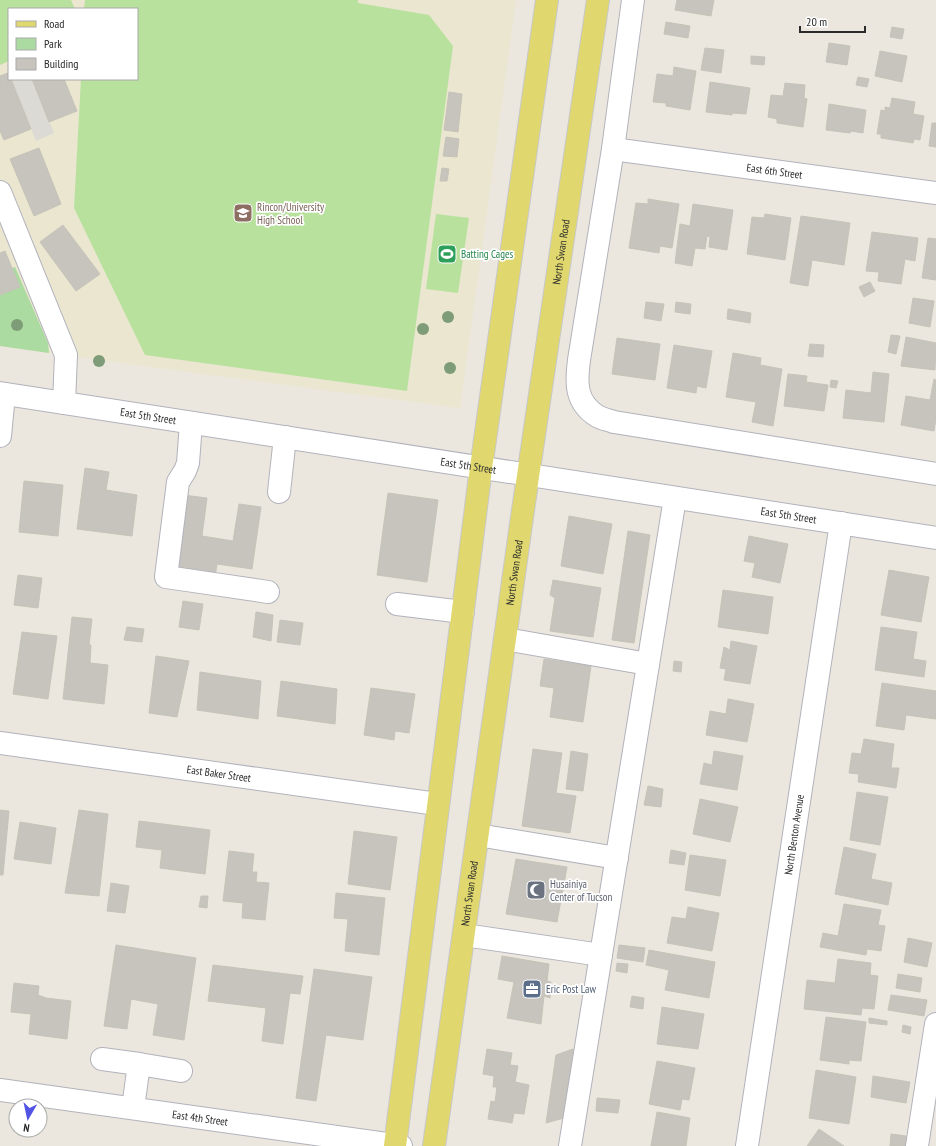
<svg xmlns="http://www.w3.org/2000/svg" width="936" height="1146" font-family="'PT Sans Narrow',sans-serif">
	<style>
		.education { fill: #eae6d0; fill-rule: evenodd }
		.green { fill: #abdba1 }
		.pitch { fill: #b9e19e }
		.plaza { fill: #dbdad5 }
		.building { fill: #c6c4bd; stroke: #c6c3b8 }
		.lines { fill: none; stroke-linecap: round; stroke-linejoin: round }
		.minor-casing { stroke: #b2b2bc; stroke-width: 24 }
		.major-casing { stroke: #c8c8c8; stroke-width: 24 }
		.minor { stroke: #fff; stroke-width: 22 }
		.major { stroke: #e0d86e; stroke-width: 22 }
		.tree { fill: #7e9c77 }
		.labels { text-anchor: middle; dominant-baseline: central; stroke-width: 3.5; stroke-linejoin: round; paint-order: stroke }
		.street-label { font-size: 11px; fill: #2a2a2a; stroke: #fff }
		.education-label { font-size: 11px; fill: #785e54; stroke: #fff; text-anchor: start }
		.leisure-label { font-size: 11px; fill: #27864d; stroke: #fff; text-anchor: start }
		.worship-label { font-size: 11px; fill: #5b616d; stroke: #fff; text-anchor: start }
		.service-label { font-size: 11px; fill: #4e5e75; stroke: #fff; text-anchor: start }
	</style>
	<rect width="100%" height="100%" fill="#ebe7de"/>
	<!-- education -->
	<path class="education" d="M0,0H516L460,408L113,362L0,346ZM9,9H137V79H9Z"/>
	<!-- green -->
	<path class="green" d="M15,267L48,343L49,353L0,346V273Z"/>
	<!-- pitch -->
	<path class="pitch" d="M0,0H71L75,9H9V61L0,65Z
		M85,0H358V3L429,15L453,46L407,391L145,355L74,208L81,79H137V9H84Z
		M436,214L469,218L458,293L426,289Z"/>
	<!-- plaza -->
	<path class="plaza" d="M11,79H32L54,133L36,141Z"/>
	<!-- building -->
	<path class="building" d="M677,0H714L711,16L675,10Z
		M666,22L690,26L688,38L664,34Z
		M892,27L904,29L902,39L890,37Z
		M829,43L850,46L847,65L826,62Z
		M705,48L724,50L721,73L701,70Z
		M880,51L907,56L902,82L875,76Z
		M751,56L765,57L764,65L751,64Z
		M674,67L696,71L690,110L666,106V103L653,102L657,74L673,76Z
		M8,73L9,79H11L31,129L4,140L0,131V76Z
		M858,77L869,79L867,87L856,85Z
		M32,79H64L77,111L49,122Z
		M710,82L750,88L746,114L732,113V115L706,112Z
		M785,83L805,85L804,98L807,99L803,127L777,123V119L768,117L771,95L783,96Z
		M449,92L462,94L458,132L444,130Z
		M892,98L915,102L913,114L924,116L920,140L914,139L913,143L881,138V134H877L881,110L885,111V107L890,108Z
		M829,104L866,110L863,133L851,131L850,133L826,130Z
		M932,123H936V147L929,146Z
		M446,137L459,139L457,157L443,156Z
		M39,148L61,204L34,216L10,159Z
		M442,168L449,169L447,181H440Z
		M648,199L679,204L672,248L660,246L659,253L629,248L636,203L648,204Z
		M693,204L733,210L727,250L709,247L710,237L707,236L705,249L695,248L692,266L675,263L680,224L690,226Z
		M765,214L791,218L785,260L747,254L752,217L764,218Z
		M801,216L850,223L844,265L812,260L808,286L790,283Z
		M63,225L100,274L76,291L40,242Z
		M872,232L918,238L915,261L905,259L901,284L878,281L879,272L866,271Z
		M928,238L936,239V280L922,278Z
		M5,251L20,287L0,295V253Z
		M870,282L875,291L864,297L859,287Z
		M913,298L934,301L930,327L909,323Z
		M646,302L664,304L661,321L644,318Z
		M676,302L691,304L690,314L675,312Z
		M728,309L751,313L750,323L727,319Z
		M891,335L900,336L896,354L888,352Z
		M906,337L936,343L935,370L901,366Z
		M617,338L660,344L655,380L612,374Z
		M810,344L824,345L823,357L808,356Z
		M674,345L712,351L706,388L697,386L696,393L667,388Z
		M733,353L761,358L760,365L782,369L773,426L752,422L756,402L726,397Z
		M873,372L889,374L884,422L843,418L846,390L871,393Z
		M788,374L807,376L806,382L828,385L824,411L784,406Z
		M934,379L936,380V418L934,431L901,425L906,396L930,400Z
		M831,380L838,381L836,388L830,387Z
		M85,468L109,472L106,490L137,495L132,536L77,529Z
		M24,481L63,485L58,536L19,532Z
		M388,493L438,500L427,582L377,575Z
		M183,495L207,498L202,536L233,541L239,504L261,507L252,569L217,564L215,578L172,571Z
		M569,516L612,524L603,574L561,566Z
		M628,531L650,535L634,643L612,640Z
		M749,536L788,544L780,583L752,577L755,563L744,561Z
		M889,570L929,577L921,622L881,615Z
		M18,575L42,578L38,608L14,605Z
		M553,580L601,588L593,637L550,631L555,598L550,595Z
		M723,590L773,597L768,634L718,627Z
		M183,601L203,604L199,630L179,627Z
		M256,612L273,615L271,641L253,637Z
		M72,617L92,619L89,645H91L90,663L108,665L104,704L63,699Z
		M280,620L303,623L300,645L277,642Z
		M127,627L144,629L142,642L124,640Z
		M881,627L917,632L913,659L926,661L924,677L875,670Z
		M22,632L57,636L48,699L13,694Z
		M731,641L757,646L750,684L724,680L726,669L720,668L724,647L730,650Z
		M156,656L189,661L177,717L149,713Z
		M544,659L591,666L583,722L550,717L554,688L540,686Z
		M674,661L682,662L681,672L673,671Z
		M200,672L261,681L258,719L197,710Z
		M281,681L337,689L335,724L277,716Z
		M882,683L936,691V719L906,715L904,730L876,726Z
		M371,688L415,694L409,733L395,731L394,740L364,735Z
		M728,699L754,704L747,742L706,735L710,711L726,714Z
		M864,739L894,744L891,768H899L896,788L858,782L859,774L849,773L852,753L861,754Z
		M533,749L562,753L556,793L576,796L570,833L522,826Z
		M571,751L588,754L583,791L566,789Z
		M714,751L743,756L737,790L700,784L704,763L712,765Z
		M648,786L663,789L661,807L644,805Z
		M857,792L888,797L880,845L850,840Z
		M700,799L738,807L730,842L693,834Z
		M0,810L9,811L3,875H0Z
		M79,810L108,814L99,896L65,893Z
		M139,821L210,830L205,874L160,868L162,850L136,847Z
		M20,822L56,828L51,864L14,859Z
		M354,831L397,837L390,890L348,884Z
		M844,847L876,854L871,879L892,883L888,905L835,894Z
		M671,850L686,853L684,865L669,863Z
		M229,851L254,854L252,872H257L256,882L269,883L265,920L242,918L243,903L223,901Z
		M690,855L726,860L720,896L685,890Z
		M516,859L567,867L557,922L506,914Z
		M111,883L129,886L125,913L107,911Z
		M336,893L385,898L379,955L345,951L348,919L334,918Z
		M201,896H208L207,908L199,907Z
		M844,904L881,910L878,925L885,926L881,951L867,949L866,955L820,947L823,933L838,936Z
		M688,907L719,913L712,951L667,943L672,917L686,919Z
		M908,938L932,943L927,967L904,962Z
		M116,945L196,958L184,1040L153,1035L158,1004L131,999L127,1029L104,1026Z
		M619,945L645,948L643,962L617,958Z
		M649,950L715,962L709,998L665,990L669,970L646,965Z
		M502,956L549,964L547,981L551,982L550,998L544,996L541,1024L507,1018L514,982L498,979Z
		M838,959L871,963L870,975L878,976L874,1009L862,1008L861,1015L804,1009L807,980L835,983Z
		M617,963L628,964L627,973L616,971Z
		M213,965L303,976L300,994L290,993L283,1044L262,1041L266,1008L208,1001Z
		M314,969L372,977L363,1040L326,1035L316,1101L296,1098Z
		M898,974L922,978L920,992L896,988Z
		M14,983L39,986L38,995L46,998L71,1001L67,1039L29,1034L31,1014L11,1012Z
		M891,995L927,1000L924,1016L888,1010Z
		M632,996L644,998L643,1009L630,1007Z
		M662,1007L704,1014L698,1049L657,1044Z
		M826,1017L866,1022L861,1061L849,1060V1064L820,1060Z
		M869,1018L887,1021V1025L869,1023Z
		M903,1025L911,1027L910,1034L902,1032Z
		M487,1049L512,1053L510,1065L518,1066L515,1082L529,1085L524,1114L514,1113L512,1123L488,1119L491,1101L495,1102L497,1087H493L494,1076L483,1074Z
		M573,1049L564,1118L546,1123L556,1055Z
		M657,1061L695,1068L689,1100L682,1099L680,1110L649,1104Z
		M816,1070L856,1077L849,1124L809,1118Z
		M873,1076L910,1082L906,1103L871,1097Z
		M597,1098L620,1100L618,1113L596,1111Z
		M657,1112L690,1118L686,1146H651Z
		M819,1129L844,1146H807Z
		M891,1134L906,1136L905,1146H890Z"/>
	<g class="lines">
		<!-- minor casing -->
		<g class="minor-casing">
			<g id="minor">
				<path d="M633,0L613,149L579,360C576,382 575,402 597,416C602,419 609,420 614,422L936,474"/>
				<path id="s1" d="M613,149L936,193"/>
				<path d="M0,192L66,355L64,403"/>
				<path id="s2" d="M0,393L936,538"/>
				<path d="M191,423L188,463L185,471L178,482L166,577L268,592"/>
				<path d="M0,436L4,394"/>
				<path d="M279,492L285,437"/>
				<path d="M397,604L463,612"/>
				<path d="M505,639L648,664"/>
				<path id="s3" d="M0,743L437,804"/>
				<path d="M478,835L617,858"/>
				<path d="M464,935L601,955"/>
				<path d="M102,1059L139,1064"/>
				<path id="s4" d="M0,1090L401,1146"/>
				<path d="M133,1108L139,1064L181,1071"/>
				<path d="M570,1146L675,498"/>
				<path id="s5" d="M747,1146L841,523"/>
				<path d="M917,1146L936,1024"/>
			</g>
		</g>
		<!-- major casing -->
		<g class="major-casing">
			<g id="major">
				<path d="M395,1146L481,468L547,0"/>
				<path id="s6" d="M434,1146L522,517L598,0"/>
			</g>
		</g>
		<!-- minor -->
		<use href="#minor" class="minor"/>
		<!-- major -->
		<use href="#major" class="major"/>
	</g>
	<!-- trees -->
	<g class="tree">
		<circle cx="448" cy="317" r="6"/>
		<circle cx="17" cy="325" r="6"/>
		<circle cx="423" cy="329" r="6"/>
		<circle cx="99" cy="361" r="6"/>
		<circle cx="450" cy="368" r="6"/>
	</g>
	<!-- icons -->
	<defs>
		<g id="school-square" transform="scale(1)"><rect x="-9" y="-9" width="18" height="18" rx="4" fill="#8d6e63" stroke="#fff"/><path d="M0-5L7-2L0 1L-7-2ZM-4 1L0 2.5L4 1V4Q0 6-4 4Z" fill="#fff"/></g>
		<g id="stadium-square" transform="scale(1)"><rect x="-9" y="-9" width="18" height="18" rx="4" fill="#2e9e5b" stroke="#fff"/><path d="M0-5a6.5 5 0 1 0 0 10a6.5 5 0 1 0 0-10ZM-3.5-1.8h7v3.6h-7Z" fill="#fff"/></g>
		<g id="mosque-square" transform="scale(1)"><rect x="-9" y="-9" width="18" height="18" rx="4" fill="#6b7280" stroke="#fff"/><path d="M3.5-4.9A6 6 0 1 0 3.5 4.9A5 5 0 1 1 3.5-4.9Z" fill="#fff"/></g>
		<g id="office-square" transform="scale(1)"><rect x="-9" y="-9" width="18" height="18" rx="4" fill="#5c6f8a" stroke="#fff"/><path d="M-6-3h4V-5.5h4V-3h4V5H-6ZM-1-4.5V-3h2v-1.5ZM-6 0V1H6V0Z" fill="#fff"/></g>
	</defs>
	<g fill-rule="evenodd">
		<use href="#school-square" x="243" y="213"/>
		<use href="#stadium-square" x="447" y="254"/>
		<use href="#mosque-square" x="536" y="890"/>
		<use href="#office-square" x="532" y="989"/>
	</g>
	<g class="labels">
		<!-- street labels -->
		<g class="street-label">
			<text stroke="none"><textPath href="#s1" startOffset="163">East 6th Street</textPath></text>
			<text stroke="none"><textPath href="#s6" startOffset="903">North Swan Road</textPath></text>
			<text stroke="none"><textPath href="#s2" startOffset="150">East 5th Street</textPath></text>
			<text stroke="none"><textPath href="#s2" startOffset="474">East 5th Street</textPath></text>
			<text stroke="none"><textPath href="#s2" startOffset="798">East 5th Street</textPath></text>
			<text stroke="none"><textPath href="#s6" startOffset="579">North Swan Road</textPath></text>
			<text stroke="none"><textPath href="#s3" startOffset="221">East Baker Street</textPath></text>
			<text stroke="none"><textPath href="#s5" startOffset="315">North Benton Avenue</textPath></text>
			<text stroke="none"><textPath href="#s6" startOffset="255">North Swan Road</textPath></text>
			<text stroke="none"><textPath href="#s4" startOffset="202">East 4th Street</textPath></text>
		</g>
		<!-- education labels -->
		<g class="education-label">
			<text x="257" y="207">Rincon/University<tspan x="257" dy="13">High School</tspan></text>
		</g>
		<!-- leisure labels -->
		<g class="leisure-label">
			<text x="461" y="254">Batting Cages</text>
		</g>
		<!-- worship labels -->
		<g class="worship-label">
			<text x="550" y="884">Husainiya<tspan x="550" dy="13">Center of Tucson</tspan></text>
		</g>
		<!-- service labels -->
		<g class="service-label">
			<text x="546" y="989">Eric Post Law</text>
		</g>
	</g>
	<!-- legend -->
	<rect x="8" y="8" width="130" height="72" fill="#ffffff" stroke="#aaaaaa"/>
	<rect x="16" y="21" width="20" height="6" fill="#e0d86e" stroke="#aaaaaa"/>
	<text x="44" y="28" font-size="12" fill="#2a2a2a">Road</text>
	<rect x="16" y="38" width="20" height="12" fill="#abdba1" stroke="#aaaaaa"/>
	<text x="44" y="48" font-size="12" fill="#2a2a2a">Park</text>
	<rect x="16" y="58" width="20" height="12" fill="#c6c4bd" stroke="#aaaaaa"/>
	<text x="44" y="68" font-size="12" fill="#2a2a2a">Building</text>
	<!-- north arrow -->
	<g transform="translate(28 1118) rotate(189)"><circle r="19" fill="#ffffff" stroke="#aaaaaa"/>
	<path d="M0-3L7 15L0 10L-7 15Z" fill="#5254e4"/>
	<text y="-6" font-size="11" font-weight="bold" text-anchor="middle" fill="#2a2a2a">N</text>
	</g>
	<!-- scale -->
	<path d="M800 26v6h65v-6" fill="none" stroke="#2a2a2a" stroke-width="2"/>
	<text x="806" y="26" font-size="12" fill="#2a2a2a" stroke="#ffffff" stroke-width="3" paint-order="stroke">20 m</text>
</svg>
